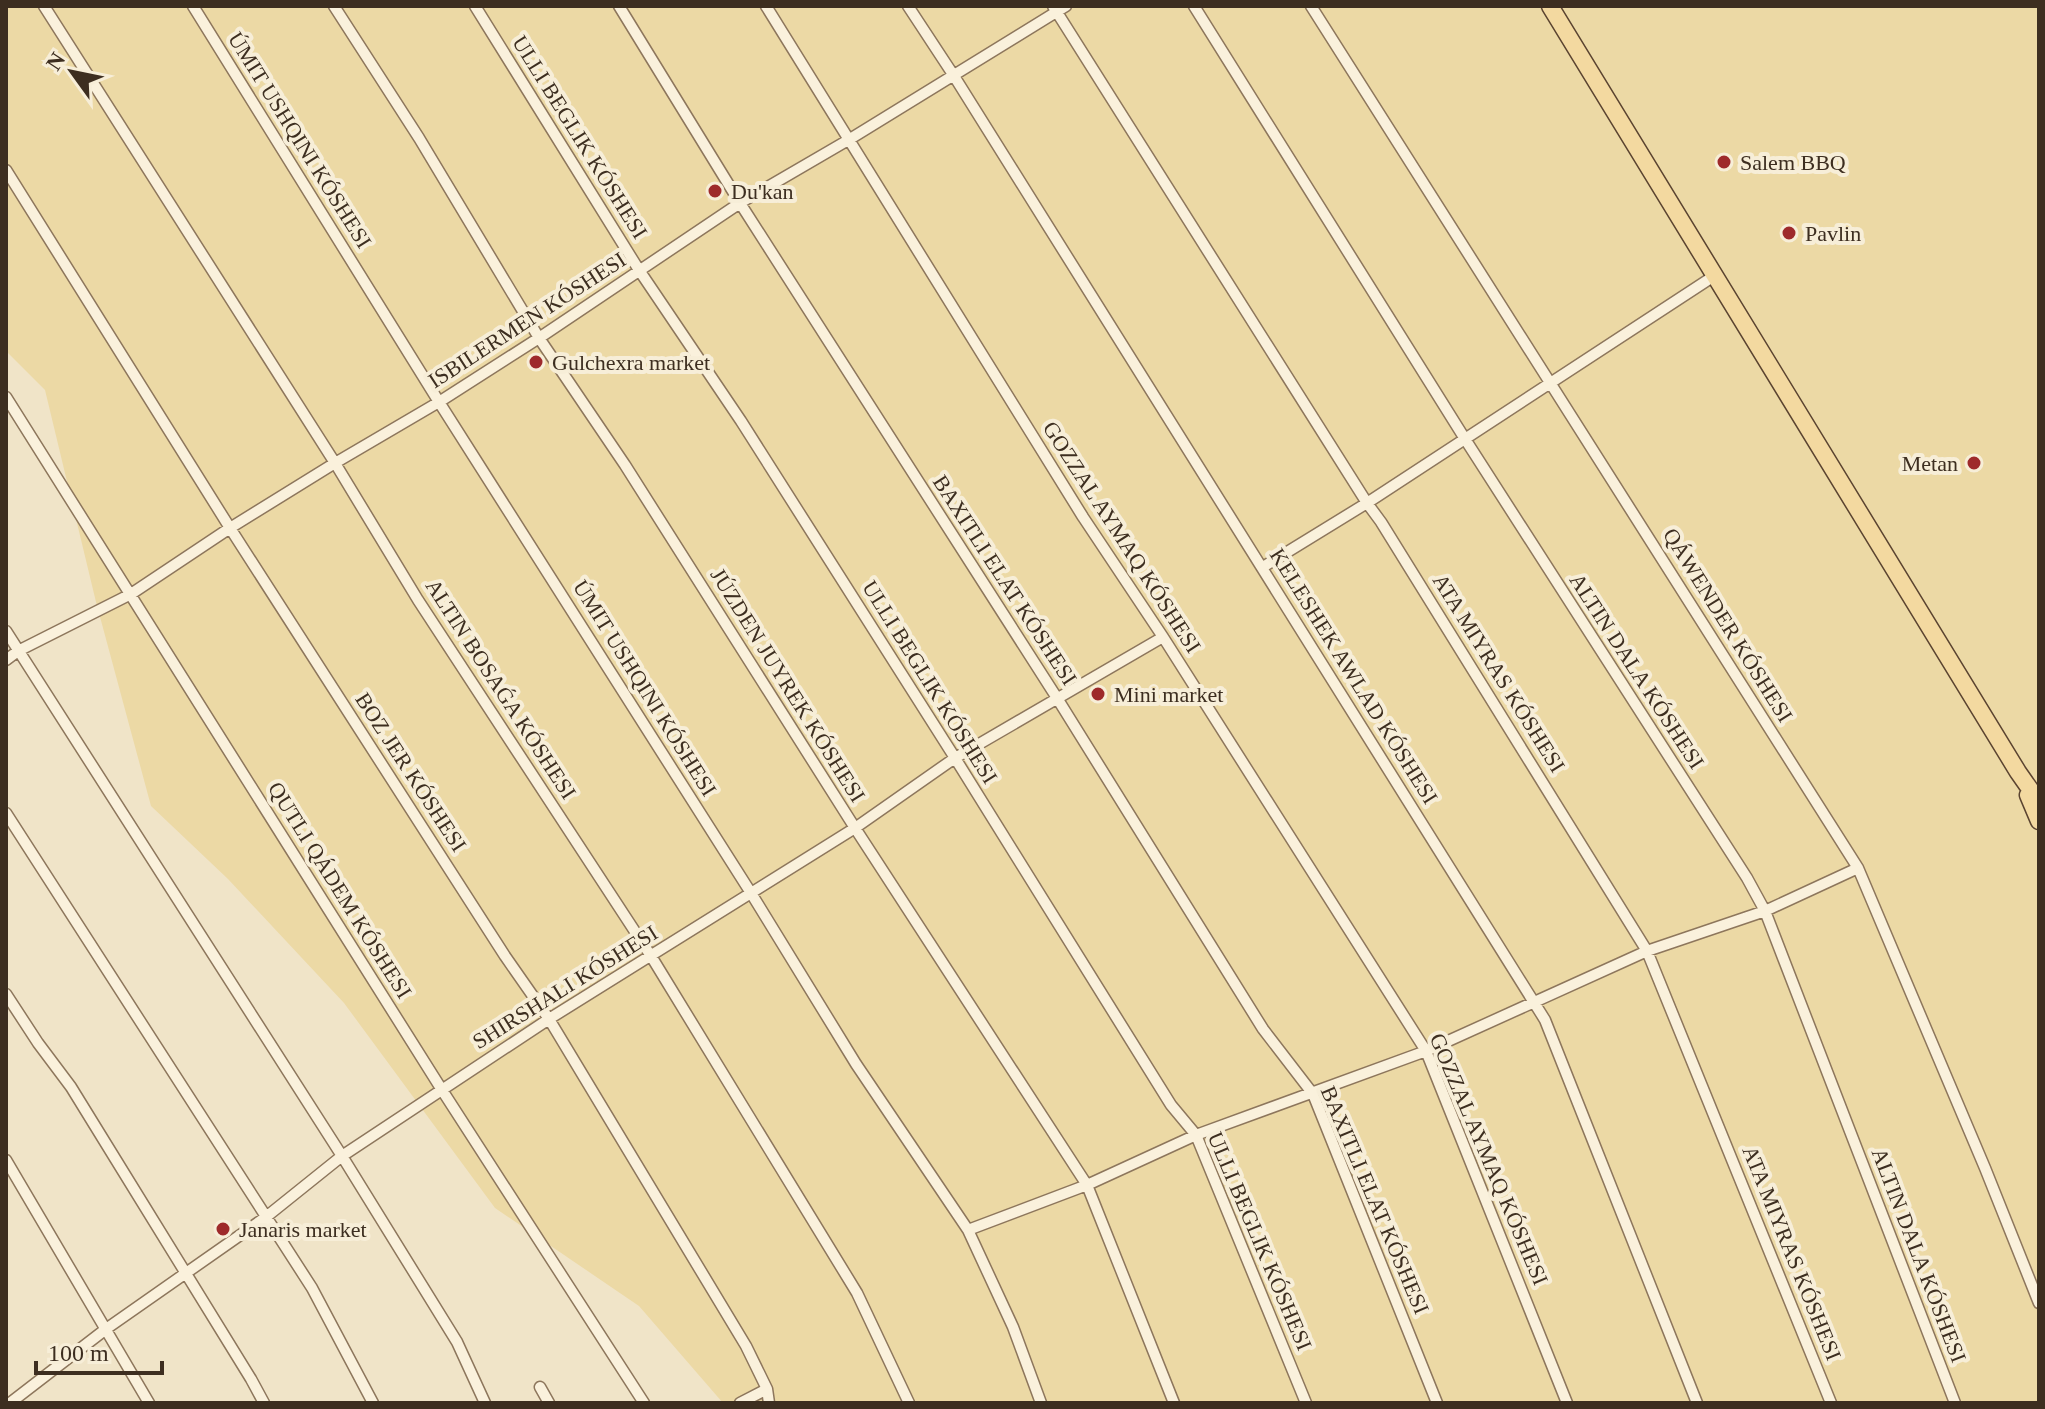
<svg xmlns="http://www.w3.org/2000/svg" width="2045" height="1409" font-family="Georgia,serif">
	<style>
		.sand { fill: #ecd9a5 }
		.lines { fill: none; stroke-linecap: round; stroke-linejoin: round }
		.street-casing { stroke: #8d765c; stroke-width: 13 }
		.primary-casing { stroke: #5b4430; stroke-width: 19 }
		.street { stroke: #faf1dc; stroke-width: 10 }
		.primary { stroke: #f3d9a0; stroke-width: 16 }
		.poi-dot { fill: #9e2a2b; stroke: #f7eed8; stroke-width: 3 }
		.labels { text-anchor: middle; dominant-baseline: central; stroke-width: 8; stroke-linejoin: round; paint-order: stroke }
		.street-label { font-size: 22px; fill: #3d2e20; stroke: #f7eed8 }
		.poi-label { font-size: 22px; fill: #3d2e20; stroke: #f7eed8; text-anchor: start }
	</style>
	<rect width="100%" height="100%" fill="#f0e4c8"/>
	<!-- sand -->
	<path class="sand" d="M6,6H2039V1403H723L639,1306L495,1208L344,1003L228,879L151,806L96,602L45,390L6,351Z"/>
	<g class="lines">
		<!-- street casing -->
		<g class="street-casing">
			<path id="street" d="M44,6L335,463L418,600L651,956L857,1293L909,1403
				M193,6L439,402L751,893L856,1064L968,1230L1013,1327L1041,1403
				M334,6L419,138L539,338L625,465L855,828L1087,1185L1174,1403
				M475,6L639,270L741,421L955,758L1171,1105L1196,1135L1306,1403
				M619,6L740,203L1057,698L1263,1029L1313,1094L1437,1403
				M766,6L1083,517L1163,637L1426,1051L1567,1403
				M908,6L954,76L1545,1020L1697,1403
				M1053,6L1367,503L1381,522L1647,951L1831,1403
				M1194,6L1465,439L1747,878L1765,911L1955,1403
				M1311,6L1858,868L1985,1168L2039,1303
				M6,170L230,528L505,956L549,1019L746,1346L767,1389L769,1403
				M6,397L442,1090L644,1403
				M1263,567L1367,503L1714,276
				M6,631L342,1156L457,1342L485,1403
				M6,660L18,651L131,594L230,528L335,463L439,402L539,338L740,203L850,139L1066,6
				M6,813L312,1288L373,1403
				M6,994L38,1043L71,1087L251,1379L264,1403
				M6,1160L149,1403
				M968,1230L1087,1185L1196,1135L1426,1051L1647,951L1765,911L1858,868
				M540,1387L549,1403
				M10,1403L106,1329L266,1217L342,1156L549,1019L855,828L955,758L1163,637
				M740,1403L767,1389"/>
		</g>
		<!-- primary casing -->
		<g class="primary-casing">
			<path id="primary" d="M1550,6L2018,772L2039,802
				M2028,795L2039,821"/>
		</g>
		<!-- street -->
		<use href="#street" class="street"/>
		<!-- primary -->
		<use href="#primary" class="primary"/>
	</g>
	<!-- markers -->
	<g class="poi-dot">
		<circle cx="1724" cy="162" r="8"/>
		<circle cx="715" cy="191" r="8"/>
		<circle cx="1789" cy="233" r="8"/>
		<circle cx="536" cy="362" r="8"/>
		<circle cx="1974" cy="463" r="8"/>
		<circle cx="1098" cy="694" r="8"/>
		<circle cx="223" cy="1229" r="8"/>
	</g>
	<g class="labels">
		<!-- street labels -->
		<g class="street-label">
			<text transform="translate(580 137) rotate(58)">ULLI BEGLIK KÓSHESI</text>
			<text transform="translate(300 140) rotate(58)">ÚMIT USHQINI KÓSHESI</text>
			<text transform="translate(527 320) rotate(-33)">ISBILERMEN KÓSHESI</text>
			<text transform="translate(1122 537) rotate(57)">GOZZAL AYMAQ KÓSHESI</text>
			<text transform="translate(1005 580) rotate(57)">BAXITLI ELAT KÓSHESI</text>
			<text transform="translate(1728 625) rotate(58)">QÁWENDER KÓSHESI</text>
			<text transform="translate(1637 671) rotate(57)">ALTIN DALA KÓSHESI</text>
			<text transform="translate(1499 673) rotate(58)">ATA MIYRAS KÓSHESI</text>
			<text transform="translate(1354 676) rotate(58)">KELESHEK AWLAD KÓSHESI</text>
			<text transform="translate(930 682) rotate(58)">ULLI BEGLIK KÓSHESI</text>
			<text transform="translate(788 685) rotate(58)">JÚZDEN JUYREK KÓSHESI</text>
			<text transform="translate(645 688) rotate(58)">ÚMIT USHQINI KÓSHESI</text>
			<text transform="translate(501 689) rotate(57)">ALTIN BOSAǴA KÓSHESI</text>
			<text transform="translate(411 772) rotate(57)">BOZ JER KÓSHESI</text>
			<text transform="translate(340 890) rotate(58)">QUTLI QÁDEM KÓSHESI</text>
			<text transform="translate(565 987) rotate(-32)">SHIRSHALI KÓSHESI</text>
			<text transform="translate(1489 1159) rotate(67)">GOZZAL AYMAQ KÓSHESI</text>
			<text transform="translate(1375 1200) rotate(67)">BAXITLI ELAT KÓSHESI</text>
			<text transform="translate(1260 1241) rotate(67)">ULLI BEGLIK KÓSHESI</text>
			<text transform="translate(1792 1253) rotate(68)">ATA MIYRAS KÓSHESI</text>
			<text transform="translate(1919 1255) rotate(69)">ALTIN DALA KÓSHESI</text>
		</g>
		<!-- poi labels -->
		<g class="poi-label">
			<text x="1740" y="162">Salem BBQ</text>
			<text x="731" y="191">Du'kan</text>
			<text x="1805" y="233">Pavlin</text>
			<text x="552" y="362">Gulchexra market</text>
			<text x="1958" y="463" text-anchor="end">Metan</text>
			<text x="1114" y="694">Mini market</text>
			<text x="239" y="1229">Janaris market</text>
		</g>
	</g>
	<!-- border -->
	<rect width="2045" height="1409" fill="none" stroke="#3d2e20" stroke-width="16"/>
	<!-- north arrow -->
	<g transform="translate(72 72) rotate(303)" stroke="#f7eed8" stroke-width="6" paint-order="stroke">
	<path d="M0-6L14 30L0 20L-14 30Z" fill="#3d2e20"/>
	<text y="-12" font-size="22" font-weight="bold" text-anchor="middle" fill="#3d2e20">N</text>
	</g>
	<!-- scale -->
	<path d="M36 1361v12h126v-12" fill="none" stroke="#3d2e20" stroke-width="4"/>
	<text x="48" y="1361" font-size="24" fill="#3d2e20" stroke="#f7eed8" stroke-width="6" paint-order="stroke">100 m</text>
</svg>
